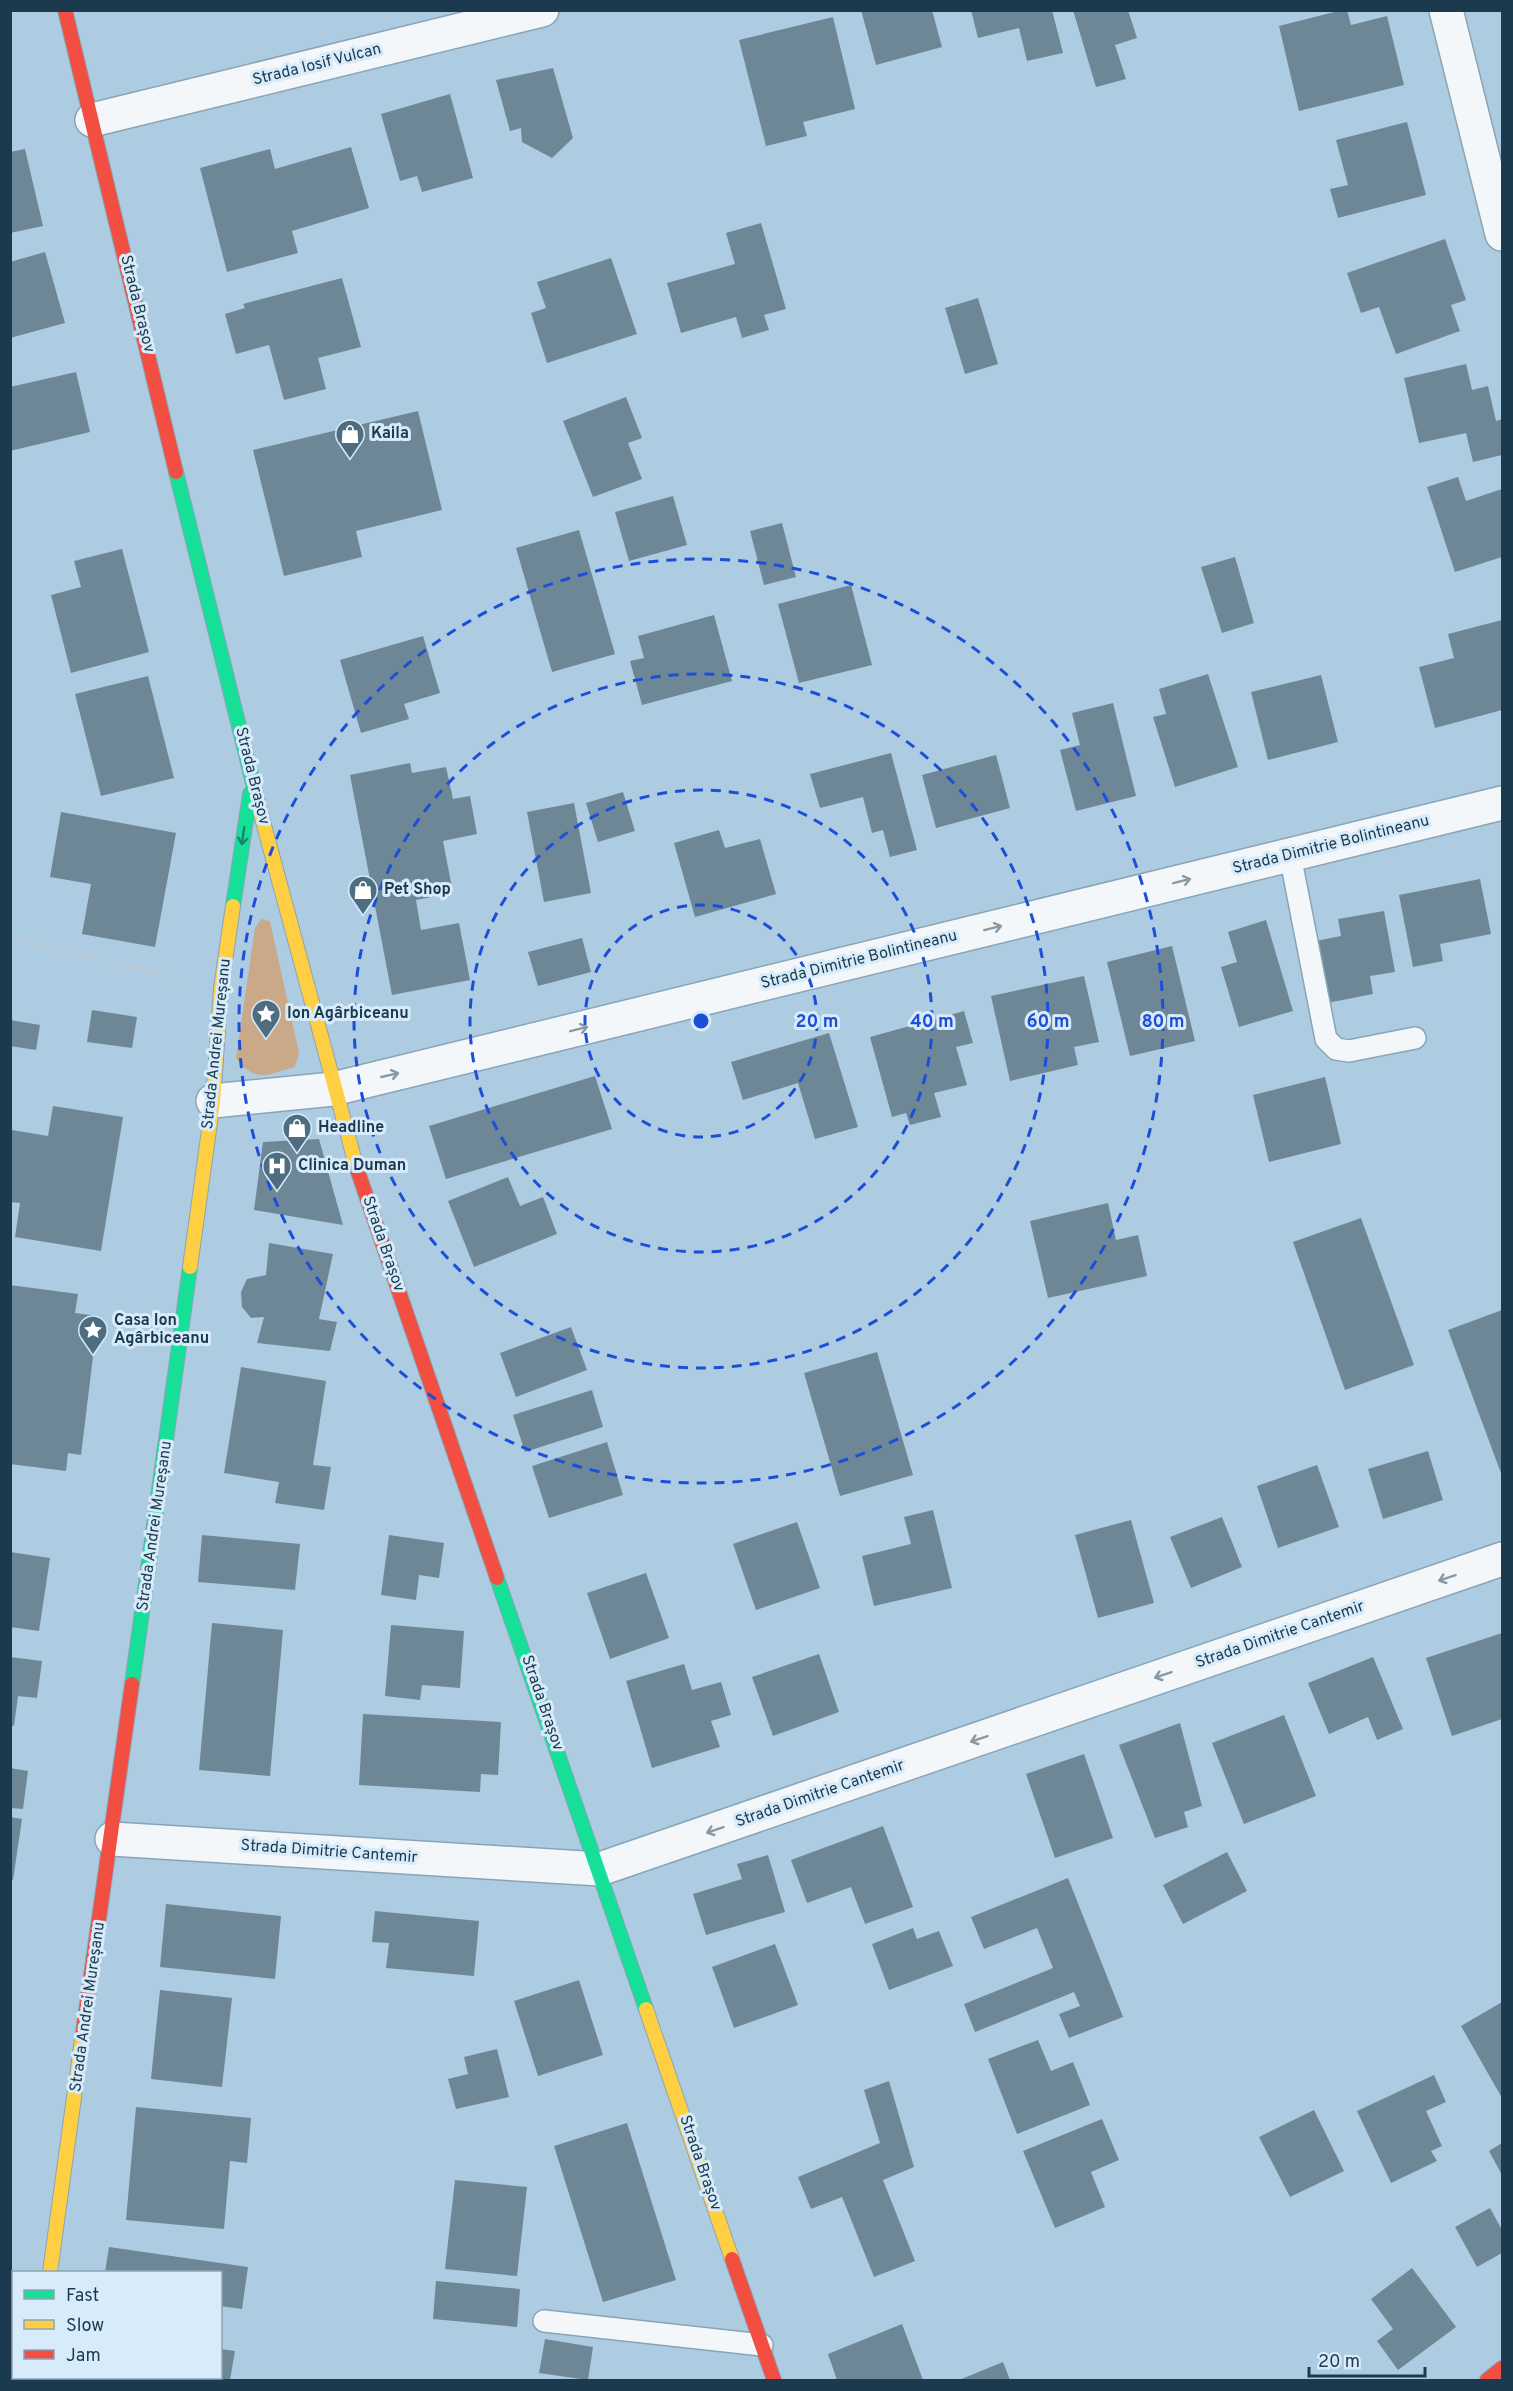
<svg xmlns="http://www.w3.org/2000/svg" width="1513" height="2391" font-family="Overpass,sans-serif">
	<style>
		.green { fill: #c9a988 }
		.building { fill: #6e8797 }
		.lines { fill: none; stroke-linecap: round; stroke-linejoin: round }
		.lane-casing { stroke: #89a4b7; stroke-width: 24 }
		.street-casing { stroke: #89a4b7; stroke-width: 36 }
		.fast-casing { stroke: #89a4b7; stroke-width: 16 }
		.slow-casing { stroke: #89a4b7; stroke-width: 16 }
		.jam-casing { stroke: #89a4b7; stroke-width: 16 }
		.path { stroke: #c1cad1; stroke-width: 4; stroke-dasharray: 3 4.5; stroke-linecap: butt }
		.lane { stroke: #f3f7fa; stroke-width: 21 }
		.street { stroke: #f3f7fa; stroke-width: 33 }
		.fast { stroke: #16e098; stroke-width: 14 }
		.slow { stroke: #ffcf43; stroke-width: 14 }
		.jam { stroke: #f24e42; stroke-width: 14 }
		.oneway { stroke: #19856f }
		.oneway2 { stroke: #8898a4 }
		.ring { fill: none; stroke: #1d4ed8; stroke-width: 3; stroke-dasharray: 10 8 }
		.labels { text-anchor: middle; dominant-baseline: central; stroke-width: 6; stroke-linejoin: round; paint-order: stroke }
		.street-label { font-size: 16px; fill: #1c3a4e; stroke: #d7ebfa }
		.poi-label { font-size: 16px; font-weight: bold; fill: #1c3a4e; stroke: #d7ebfa; text-anchor: start }
		.centre { fill: #1d4ed8; stroke: #d7ebfa; stroke-width: 3 }
		.ring-label { font-size: 18px; text-anchor: middle; font-weight: bold; fill: #1d4ed8; stroke: #d7ebfa; stroke-width: 6; stroke-linejoin: round; paint-order: stroke }
	</style>
	<rect width="100%" height="100%" fill="#adcce1"/>
	<!-- green -->
	<path class="green" d="M261,919L270,921L299,1053L295,1067C269,1074 255,1084 236,1058L255,928Z"/>
	<!-- building -->
	<path class="building" d="M861,10H932L942,47L876,65Z
		M971,10H1052L1063,53L1027,61L1019,28L978,38Z
		M1073,10H1128L1137,38L1115,45L1126,79L1096,87Z
		M1342,10H1347L1351,25L1387,16L1404,85L1299,111L1279,26Z
		M833,17L855,109L803,122L807,136L766,146L739,40Z
		M553,68L573,138L552,158L522,142L521,128L510,131L496,80Z
		M450,94L473,178L422,192L417,176L400,181L381,114Z
		M1407,122L1426,195L1338,218L1330,189L1348,185L1336,140Z
		M351,147L369,208L292,231L298,253L227,272L200,168L270,149L275,169Z
		M25,149L43,226L10,233V152Z
		M761,223L786,309L764,315L769,330L742,338L736,317L681,333L667,283L735,264L726,233Z
		M1445,239L1466,300L1451,305L1460,331L1396,354L1379,307L1361,313L1347,273Z
		M45,252L65,323L10,338V262Z
		M611,258L637,334L547,363L531,313L546,308L537,282Z
		M342,278L361,347L318,358L326,389L284,400L269,345L236,354L225,314L245,308L243,304Z
		M978,298L998,364L965,374L945,308Z
		M1466,364L1472,390L1488,386L1496,421L1502,419V455L1473,462L1466,433L1419,443L1404,378Z
		M76,372L90,432L10,451V387Z
		M626,397L642,438L628,443L642,479L593,497L563,421Z
		M418,411L442,510L356,531L362,557L284,576L253,450Z
		M1458,477L1466,501L1502,489V557L1455,572L1427,487Z
		M673,496L687,545L629,561L615,512Z
		M782,523L796,577L764,585L750,531Z
		M579,530L615,654L552,672L516,548Z
		M122,549L149,652L71,673L51,595L81,587L74,561Z
		M1235,557L1254,623L1222,633L1201,567Z
		M851,585L872,665L799,683L778,604Z
		M714,615L732,681L642,705L630,661L644,658L638,636Z
		M1502,620V710L1435,728L1419,667L1454,658L1448,634Z
		M423,636L440,693L404,704L409,719L361,733L340,660Z
		M1208,674L1238,767L1175,787L1153,717L1166,714L1159,689Z
		M1321,675L1338,742L1268,760L1251,692Z
		M148,676L174,778L101,796L75,694Z
		M1113,703L1136,796L1076,811L1060,750L1080,745L1072,713Z
		M891,753L917,850L890,857L883,830L872,833L863,797L820,808L810,774Z
		M996,755L1010,808L936,828L922,775Z
		M410,763L412,773L446,767L453,799L470,796L477,834L443,841L453,893L416,900L421,930L459,923L470,980L392,995L350,775Z
		M623,792L635,831L598,842L586,803Z
		M574,803L591,893L544,902L527,812Z
		M61,812L176,833L155,947L82,934L91,884L50,877Z
		M719,830L725,848L760,839L776,894L695,917L674,843Z
		M1480,879L1491,934L1440,944L1443,961L1413,967L1399,895Z
		M1384,911L1395,972L1370,976L1373,994L1327,1003L1316,941L1341,936L1338,919Z
		M1266,920L1293,1011L1239,1027L1221,967L1237,962L1228,932Z
		M582,938L591,972L538,986L528,952Z
		M1172,946L1195,1041L1130,1056L1107,962Z
		M1084,976L1099,1042L1074,1047L1078,1065L1010,1081L991,996Z
		M92,1010L137,1017L132,1048L87,1042Z
		M964,1011L973,1043L956,1047L967,1085L934,1093L941,1117L910,1125L906,1113L892,1117L870,1037Z
		M10,1020L40,1025L36,1050L10,1046Z
		M829,1033L858,1127L815,1139L798,1083L743,1100L731,1062Z
		M595,1076L612,1129L446,1179L429,1126Z
		M1325,1077L1341,1144L1269,1162L1253,1095Z
		M53,1106L123,1117L101,1251L15,1237L20,1203L10,1202L12,1130L48,1136Z
		M319,1139L343,1225L254,1210L263,1142Z
		M508,1177L520,1206L543,1197L557,1234L474,1267L448,1201Z
		M1108,1203L1116,1240L1138,1235L1147,1276L1048,1298L1030,1221Z
		M1361,1218L1414,1365L1345,1390L1293,1242Z
		M269,1243L333,1254L319,1319L337,1322L330,1351L257,1343L264,1317L251,1318L242,1307L241,1292L247,1279L266,1275Z
		M10,1285L78,1294L75,1313L98,1316L81,1455L68,1453L66,1471L10,1464Z
		M1502,1310V1476L1448,1330Z
		M571,1327L587,1370L516,1397L500,1353Z
		M877,1352L913,1475L840,1496L804,1373Z
		M241,1367L326,1381L313,1465L331,1467L324,1510L275,1503L279,1482L224,1473Z
		M592,1390L603,1427L525,1452L513,1415Z
		M607,1442L623,1495L549,1518L532,1466Z
		M1428,1451L1443,1500L1383,1519L1368,1469Z
		M1317,1465L1339,1527L1278,1548L1257,1486Z
		M933,1510L952,1588L874,1606L862,1556L911,1544L904,1517Z
		M1222,1517L1242,1567L1191,1588L1170,1537Z
		M1131,1520L1154,1603L1098,1618L1075,1535Z
		M797,1522L820,1588L756,1610L733,1544Z
		M202,1535L300,1544L295,1590L198,1582Z
		M389,1535L444,1543L439,1578L419,1575L416,1600L381,1595Z
		M10,1552L50,1558L39,1631L10,1627Z
		M646,1573L669,1638L610,1659L587,1593Z
		M212,1623L283,1630L270,1776L199,1770Z
		M391,1625L464,1631L460,1688L422,1685L420,1700L385,1696Z
		M1502,1633V1719L1452,1736L1426,1658Z
		M819,1654L839,1712L773,1736L752,1677Z
		M10,1657L42,1661L37,1698L18,1696L14,1726L10,1725Z
		M1373,1657L1403,1729L1377,1740L1368,1717L1329,1734L1308,1683Z
		M684,1664L692,1690L721,1682L731,1715L711,1721L720,1747L652,1768L626,1681Z
		M363,1714L501,1722L498,1775L481,1774L480,1792L359,1785Z
		M1284,1715L1316,1796L1244,1824L1212,1743Z
		M1180,1723L1202,1806L1184,1812L1188,1827L1155,1838L1119,1745Z
		M1084,1754L1113,1838L1055,1858L1026,1774Z
		M10,1768L28,1771L23,1809L10,1808Z
		M10,1817L22,1819L13,1880H10Z
		M883,1826L913,1907L865,1924L851,1887L807,1903L791,1860Z
		M1227,1852L1247,1891L1183,1924L1163,1885Z
		M768,1855L785,1912L706,1935L693,1894L742,1879L737,1864Z
		M1068,1878L1123,2017L1069,2038L1059,2014L1080,2006L1074,1992L975,2032L964,2004L1053,1968L1037,1928L984,1949L971,1917Z
		M166,1904L281,1916L275,1979L160,1967Z
		M375,1911L479,1921L474,1976L386,1968L389,1943L372,1942Z
		M913,1928L917,1939L939,1931L953,1966L889,1990L872,1944Z
		M775,1944L798,2005L734,2028L712,1967Z
		M579,1980L603,2055L538,2076L514,2001Z
		M160,1990L232,1998L222,2087L151,2079Z
		M1502,2002V2098L1461,2026Z
		M1038,2040L1051,2071L1073,2062L1090,2105L1017,2134L988,2059Z
		M497,2049L509,2097L456,2109L448,2079L468,2074L464,2057Z
		M1434,2075L1446,2102L1426,2111L1442,2146L1431,2151L1437,2161L1391,2183L1357,2111Z
		M889,2081L914,2167L883,2180L915,2261L874,2277L842,2197L811,2209L798,2177L880,2143L864,2090Z
		M136,2107L251,2118L247,2163L230,2161L224,2229L126,2220Z
		M1314,2110L1344,2171L1290,2197L1259,2137Z
		M1102,2119L1119,2160L1091,2172L1105,2207L1055,2228L1023,2151Z
		M627,2123L676,2280L603,2302L554,2146Z
		M1502,2143V2175L1489,2151Z
		M455,2180L527,2187L517,2276L445,2269Z
		M1490,2208L1502,2230V2253L1477,2267L1455,2227Z
		M109,2247L248,2267L242,2309L220,2306V2272H105Z
		M1412,2268L1456,2327L1398,2370L1377,2341L1393,2329L1371,2299Z
		M436,2281L520,2289L517,2327L433,2319Z
		M902,2324L923,2380H837L828,2354Z
		M545,2339L593,2347L588,2380L539,2373Z
		M220,2349L235,2351L230,2380L100,2379L220,2378Z
		M1003,2362L1010,2380H959Z"/>
	<g class="lines">
		<!-- lane casing -->
		<g class="lane-casing">
			<path id="lane" d="M1290,855L1326,1039L1336,1049L1349,1051L1415,1038
				M544,2321L762,2345"/>
		</g>
		<!-- street casing -->
		<g class="street-casing">
			<path id="street" d="M1446,10L1502,234
				M92,120L542,10
				M213,1101L333,1089L1502,803
				M112,1839L600,1869L1502,1559
				M34,2380L35,2378"/>
		</g>
		<!-- fast casing -->
		<g class="fast-casing">
			<path id="fast" d="M176,472L258,803
				M233,906L250,794
				M497,1578L646,2009
				M132,1684L190,1267"/>
		</g>
		<!-- slow casing -->
		<g class="slow-casing">
			<path id="slow" d="M258,803L357,1169
				M190,1267L213,1101L221,988L233,906
				M646,2009L732,2259
				M50,2272L83,2032"/>
		</g>
		<!-- jam casing -->
		<g class="jam-casing">
			<path id="jam" d="M65,10L176,472
				M357,1169L497,1578
				M83,2032L132,1684
				M732,2259L774,2380
				M1487,2380L1502,2368"/>
		</g>
		<!-- path -->
		<path class="path" d="M10,938L185,980"/>
		<!-- lane -->
		<use href="#lane" class="lane"/>
		<!-- street -->
		<use href="#street" class="street"/>
		<!-- fast -->
		<use href="#fast" class="fast"/>
		<!-- slow -->
		<use href="#slow" class="slow"/>
		<!-- jam -->
		<use href="#jam" class="jam"/>
	</g>
	<!-- one-way arrows -->
	<defs><path id="oneway-shaft" d="M-6 0H5M1.5-3L5.5 0L1.5 3" fill="none" stroke-width="1.6" stroke-linecap="round" stroke-linejoin="round" transform="scale(1.5)"/></defs>
	<use class="oneway" href="#oneway-shaft" transform="translate(243 836) rotate(98)"/>
	<g class="oneway2">
		<use href="#oneway-shaft" transform="translate(1182 881) rotate(-14)"/>
		<use href="#oneway-shaft" transform="translate(993 928) rotate(-14)"/>
		<use href="#oneway-shaft" transform="translate(579 1029) rotate(-14)"/>
		<use href="#oneway-shaft" transform="translate(390 1075) rotate(-13)"/>
		<use href="#oneway-shaft" transform="translate(1447 1578) rotate(161)"/>
		<use href="#oneway-shaft" transform="translate(1163 1675) rotate(161)"/>
		<use href="#oneway-shaft" transform="translate(979 1739) rotate(161)"/>
		<use href="#oneway-shaft" transform="translate(715 1830) rotate(161)"/>
	</g>
	<!-- distance rings -->
	<g class="ring">
		<circle cx="701" cy="1021" r="116"/>
		<circle cx="701" cy="1021" r="231"/>
		<circle cx="701" cy="1021" r="347"/>
		<circle cx="701" cy="1021" r="462"/>
	</g>
	<!-- icons -->
	<defs>
		<g id="shop-pin" transform="scale(1.5)"><path d="M0 17L-7.5 6A9.5 9.5 0 1 1 7.5 6Z" fill="#4f6d81" stroke="#d7ebfa"/><path d="M-5-2.5h2.3a2.7 3.5 0 0 1 5.4 0H5L5.5 6h-11ZM-1.5-2.5h3a1.5 2.3 0 0 0-3 0Z" fill="#fff"/></g>
		<g id="sight-pin" transform="scale(1.5)"><path d="M0 17L-7.5 6A9.5 9.5 0 1 1 7.5 6Z" fill="#4f6d81" stroke="#d7ebfa"/><path d="M0-6L1.8-2.2L6-1.7L2.9 1.2L3.7 5.4L0 3.3L-3.7 5.4L-2.9 1.2L-6-1.7L-1.8-2.2Z" fill="#fff"/></g>
		<g id="hospital-pin" transform="scale(1.5)"><path d="M0 17L-7.5 6A9.5 9.5 0 1 1 7.5 6Z" fill="#4f6d81" stroke="#d7ebfa"/><path d="M-5-5h3v3.5h4V-5h3V5h-3V1.5h-4V5h-3Z" fill="#fff"/></g>
	</defs>
	<g fill-rule="evenodd">
		<use href="#shop-pin" x="350" y="434"/>
		<use href="#shop-pin" x="363" y="890"/>
		<use href="#sight-pin" x="266" y="1014"/>
		<use href="#shop-pin" x="297" y="1128"/>
		<use href="#hospital-pin" x="277" y="1166"/>
		<use href="#sight-pin" x="93" y="1330"/>
	</g>
	<g class="labels">
		<!-- street labels -->
		<g class="street-label">
			<text transform="translate(317 65) rotate(-14)">Strada Iosif Vulcan</text>
			<text transform="translate(137 304) rotate(76)">Strada Brașov</text>
			<text transform="translate(252 776) rotate(76)">Strada Brașov</text>
			<text transform="translate(1331 845) rotate(-14)">Strada Dimitrie Bolintineanu</text>
			<text transform="translate(859 960) rotate(-14)">Strada Dimitrie Bolintineanu</text>
			<text transform="translate(217 1044) rotate(-84)">Strada Andrei Mureșanu</text>
			<text transform="translate(383 1244) rotate(71)">Strada Brașov</text>
			<text transform="translate(155 1526) rotate(-82)">Strada Andrei Mureșanu</text>
			<text transform="translate(1280 1635) rotate(-19)">Strada Dimitrie Cantemir</text>
			<text transform="translate(542 1703) rotate(71)">Strada Brașov</text>
			<text transform="translate(820 1794) rotate(-19)">Strada Dimitrie Cantemir</text>
			<text transform="translate(329 1852) rotate(4)">Strada Dimitrie Cantemir</text>
			<text transform="translate(88 2007) rotate(-82)">Strada Andrei Mureșanu</text>
			<text transform="translate(700 2163) rotate(71)">Strada Brașov</text>
		</g>
		<!-- poi labels -->
		<g class="poi-label">
			<text x="371" y="434">Kaila</text>
			<text x="384" y="890">Pet Shop</text>
			<text x="287" y="1014">Ion Agârbiceanu</text>
			<text x="318" y="1128">Headline</text>
			<text x="298" y="1166">Clinica Duman</text>
			<text x="114" y="1321">Casa Ion<tspan x="114" dy="18">Agârbiceanu</tspan></text>
		</g>
	</g>
	<circle cx="701" cy="1021" r="9" class="centre"/>
	<g class="ring-label">
		<text x="817" y="1027">20 m</text>
		<text x="932" y="1027">40 m</text>
		<text x="1048" y="1027">60 m</text>
		<text x="1163" y="1027">80 m</text>
	</g>
	<!-- border -->
	<rect width="1513" height="2391" fill="none" stroke="#1c3a4e" stroke-width="24"/>
	<!-- legend -->
	<rect x="12" y="2271" width="210" height="108" fill="#d7ebfa" stroke="#8ca4b5" stroke-width="1.5"/>
	<rect x="24" y="2290" width="30" height="9" fill="#16e098" stroke="#8ca4b5" stroke-width="1.5"/>
	<text x="66" y="2301" font-size="18" fill="#1c3a4e">Fast</text>
	<rect x="24" y="2320" width="30" height="9" fill="#ffcf43" stroke="#8ca4b5" stroke-width="1.5"/>
	<text x="66" y="2331" font-size="18" fill="#1c3a4e">Slow</text>
	<rect x="24" y="2350" width="30" height="9" fill="#f24e42" stroke="#8ca4b5" stroke-width="1.5"/>
	<text x="66" y="2361" font-size="18" fill="#1c3a4e">Jam</text>
	<!-- scale -->
	<path d="M1309 2367v9h116v-9" fill="none" stroke="#1c3a4e" stroke-width="3"/>
	<text x="1318" y="2367" font-size="18" fill="#1c3a4e" stroke="#d7ebfa" stroke-width="4.5" paint-order="stroke">20 m</text>
</svg>
